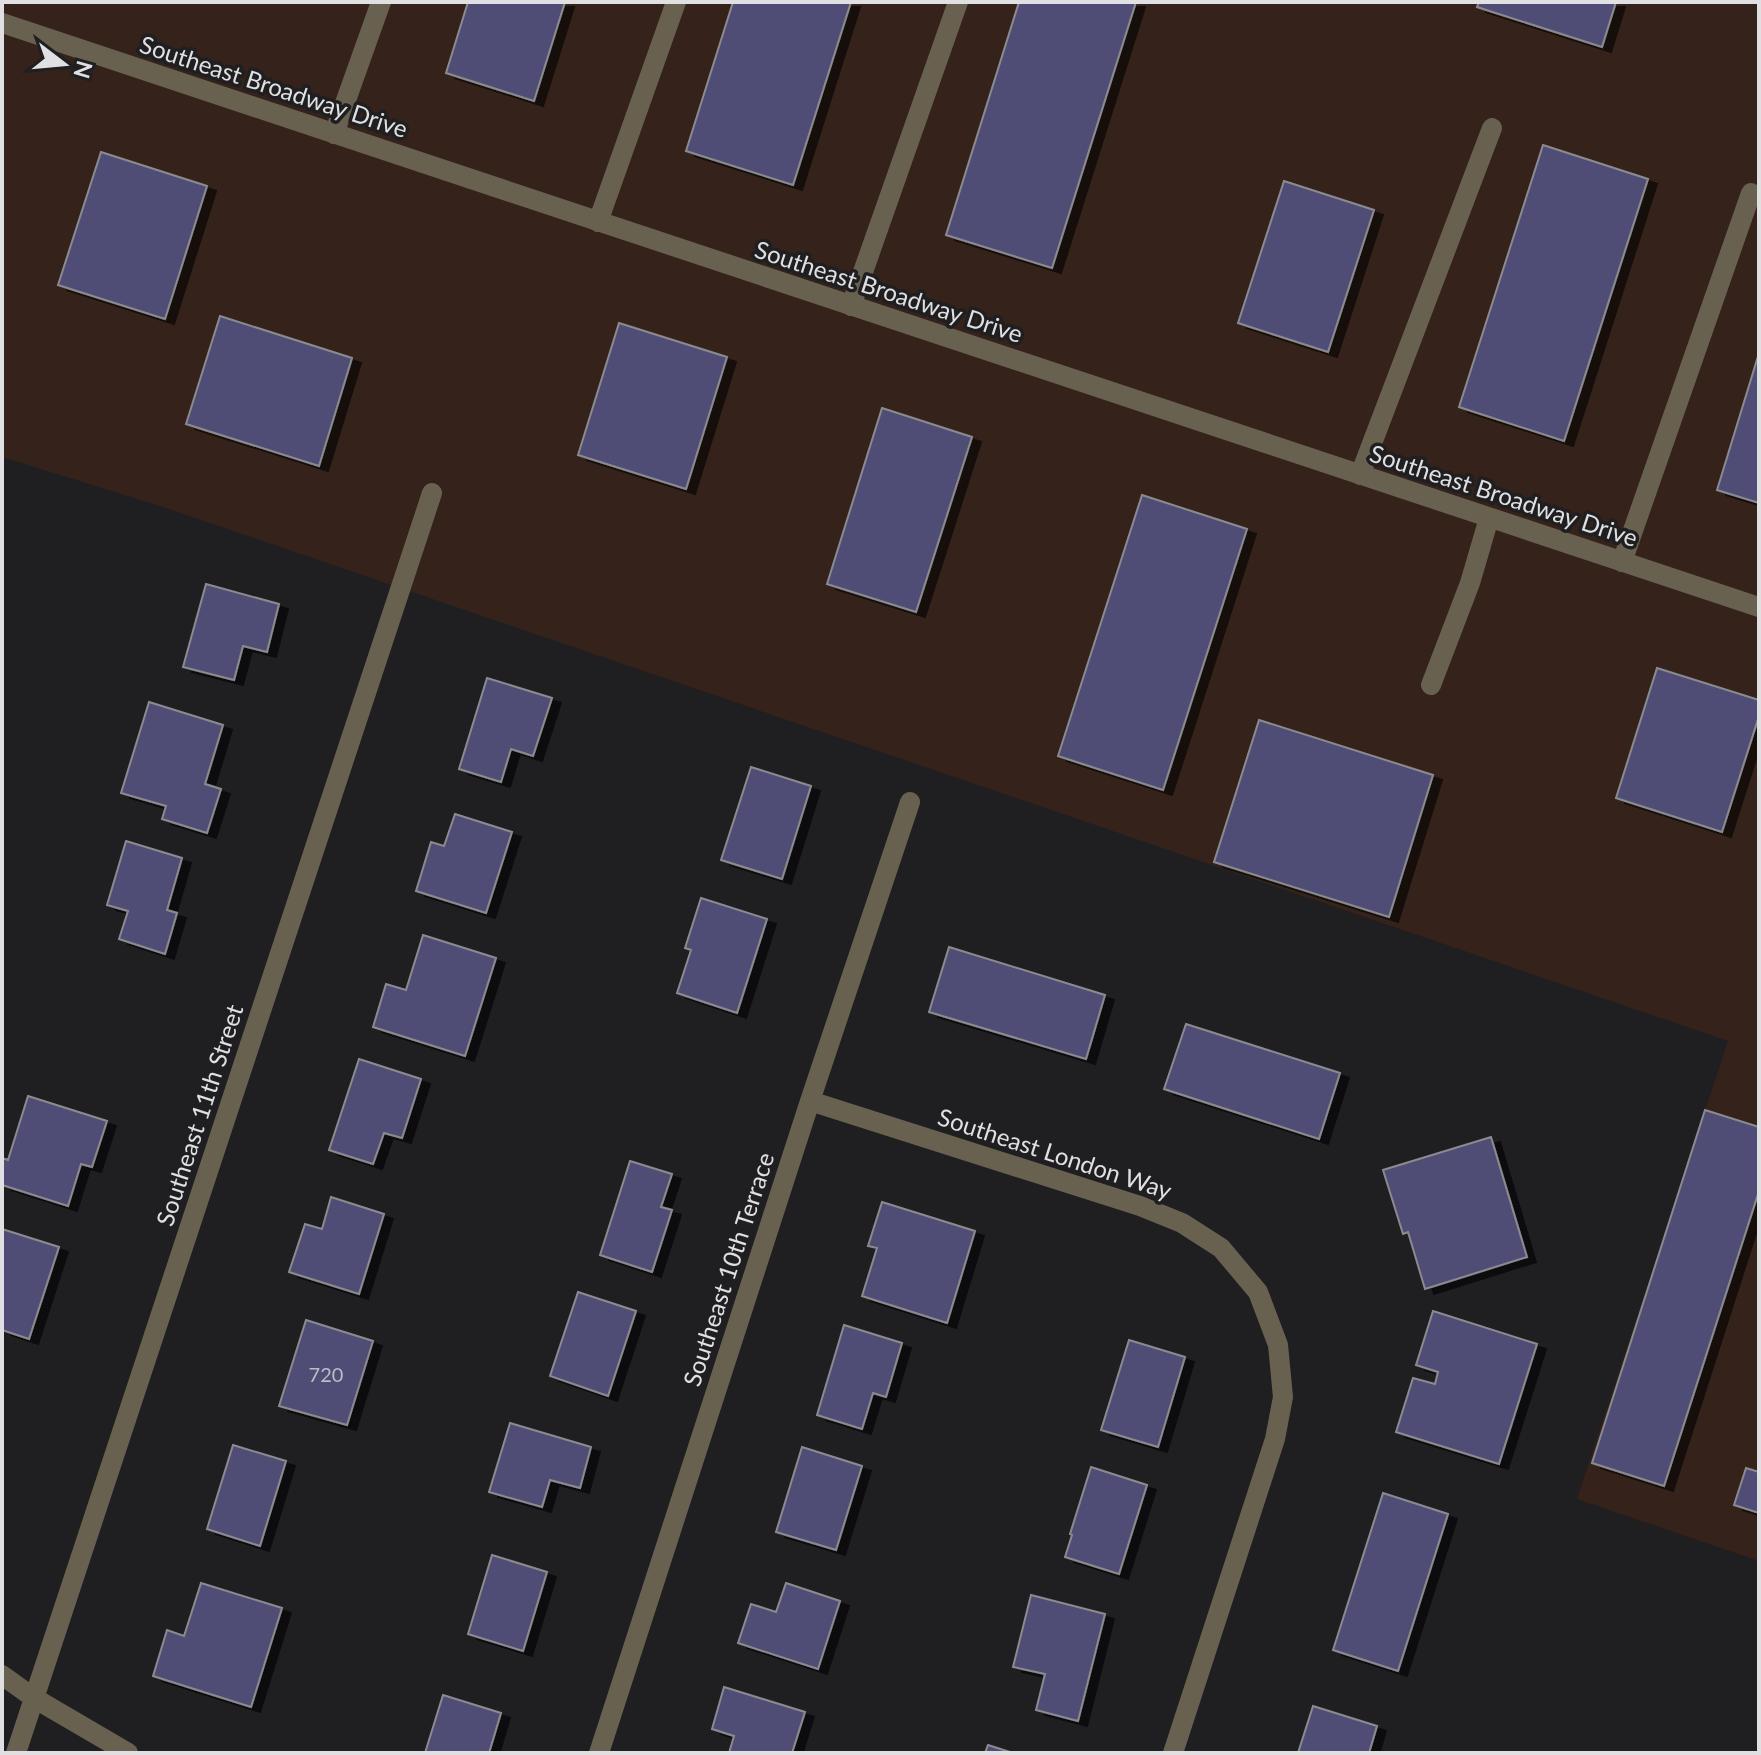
<svg xmlns="http://www.w3.org/2000/svg" width="1761" height="1755" font-family="Lato,sans-serif">
	<style>
		.commercial { fill: #34221b }
		.building { fill: #4f4d74; stroke: #8b8b8f; stroke-width: 2; filter: url(#shadow) }
		.lines { fill: none; stroke-linecap: round; stroke-linejoin: round }
		.lane { stroke: #696150; stroke-width: 20 }
		.street { stroke: #696150; stroke-width: 20 }
		.labels { text-anchor: middle; dominant-baseline: central; stroke-width: 7; stroke-linejoin: round; paint-order: stroke }
		.number-label { font-size: 20px; fill: #bcbbc6 }
		.street-label { font-size: 24px; fill: #e0e0e2; stroke: #1f1f22 }
	</style>
	<defs>
		<filter id="shadow"><feDropShadow dx="9" dy="5" stdDeviation="0" flood-color="#0009"/></filter>
	</defs>
	<rect width="100%" height="100%" fill="#1f1f22"/>
	<!-- commercial -->
	<path class="commercial" d="M2,2H1759V1561L1577,1499L1728,1041L160,506L2,457Z"/>
	<!-- building -->
	<path class="building" d="M468,2H565L534,101L446,73Z
		M733,2H851L793,185L686,151Z
		M1019,2H1136L1052,268L946,235Z
		M1479,2H1616L1602,47L1477,7Z
		M1543,145L1648,179L1564,441L1459,407Z
		M101,152L207,186L165,319L58,285Z
		M1284,181L1374,210L1328,352L1238,323Z
		M220,316L352,358L319,466L186,424Z
		M619,323L727,357L686,489L578,455Z
		M1759,353V503L1717,490Z
		M882,408L972,437L916,612L827,584Z
		M1142,495L1247,529L1163,790L1058,756Z
		M206,584L279,604L267,652L243,646L234,680L183,667Z
		M1657,668L1759,700V716L1722,832L1616,798Z
		M487,678L552,698L533,756L511,749L501,782L459,769Z
		M149,702L223,725L205,784L221,789L207,833L162,819L166,806L121,793Z
		M1259,720L1433,775L1389,917L1214,862Z
		M751,767L811,786L782,879L721,860Z
		M455,814L512,832L486,913L416,891L431,842L444,846Z
		M126,841L182,858L167,910L177,913L165,954L119,939L128,911L107,905Z
		M701,898L767,919L737,1013L677,993L691,950L685,948Z
		M423,935L496,958L465,1056L373,1027L386,984L406,990Z
		M949,947L1105,995L1086,1059L929,1012Z
		M1186,1024L1340,1073L1319,1139L1164,1089Z
		M359,1059L421,1079L402,1138L384,1133L373,1164L329,1150Z
		M28,1096L107,1121L92,1167L81,1164L68,1206L2,1185V1158L8,1160Z
		M1705,1110L1759,1127V1191L1664,1486L1592,1463Z
		M1491,1137L1527,1257L1425,1289L1408,1232L1403,1234L1383,1170Z
		M630,1161L672,1174L661,1207L672,1210L652,1272L600,1255Z
		M331,1197L384,1214L359,1294L289,1272L305,1224L322,1229Z
		M882,1202L975,1231L947,1323L862,1296L877,1248L868,1246Z
		M2,1229L59,1247L29,1339L2,1330Z
		M578,1292L636,1311L608,1396L550,1376Z
		M1433,1311L1537,1344L1499,1464L1396,1432L1413,1378L1435,1384L1438,1372L1416,1365Z
		M306,1320L373,1341L347,1425L279,1406Z
		M844,1325L902,1343L886,1397L873,1393L862,1429L817,1415Z
		M1129,1340L1185,1357L1158,1447L1101,1430Z
		M510,1423L591,1447L580,1488L550,1480L542,1507L489,1492Z
		M233,1445L286,1461L260,1546L207,1529Z
		M802,1447L862,1466L836,1550L776,1532Z
		M1091,1467L1147,1485L1119,1574L1065,1557L1072,1535L1070,1534Z
		M1746,1468L1759,1472V1513L1734,1505Z
		M1383,1493L1448,1514L1398,1671L1333,1650Z
		M492,1555L547,1572L523,1651L468,1634Z
		M201,1583L282,1608L251,1707L153,1676L167,1630L184,1636Z
		M786,1583L840,1601L818,1669L738,1643L751,1604L776,1612Z
		M1031,1595L1105,1614L1078,1721L1036,1710L1045,1674L1013,1667Z
		M724,1687L805,1712L792,1753H729L734,1736L712,1729Z
		M443,1695L501,1713L489,1753H425Z
		M1313,1706L1377,1726L1369,1753H1298Z
		M988,1745L1013,1753H985Z"/>
	<g class="lines">
		<!-- lane -->
		<path class="lane" d="M334,134L381,2
			M598,222L676,2
			M851,306L958,2
			M1360,475L1492,128
			M1622,562L1751,193
			M1431,685L1470,583L1489,518"/>
		<!-- street -->
		<path class="street" d="M2,23L1759,607
			M810,1101L1140,1206L1182,1223L1221,1248L1258,1292L1278,1345L1283,1397L1275,1439L1173,1753
			M2,1675L34,1698L128,1753
			M16,1753L432,493
			M599,1753L810,1101L910,802"/>
	</g>
	<g class="labels">
		<!-- number labels -->
		<g class="number-label">
			<text x="326" y="1374">720</text>
		</g>
		<!-- street labels -->
		<g class="street-label">
			<text transform="translate(274 86) rotate(18)">Southeast Broadway Drive</text>
			<text transform="translate(889 291) rotate(18)">Southeast Broadway Drive</text>
			<text transform="translate(1504 495) rotate(18)">Southeast Broadway Drive</text>
			<text transform="translate(199 1115) rotate(-72)">Southeast 11th Street</text>
			<text transform="translate(1055 1153) rotate(18)">Southeast London Way</text>
			<text transform="translate(728 1269) rotate(-72)">Southeast 10th Terrace</text>
		</g>
	</g>
	<!-- border -->
	<rect width="1761" height="1755" fill="none" stroke="#e0e0e2" stroke-width="8"/>
	<!-- north arrow -->
	<g transform="translate(64 64) rotate(106)" stroke="#1f1f22" stroke-width="6" paint-order="stroke">
	<path d="M0-6L14 30L0 20L-14 30Z" fill="#e0e0e2"/>
	<text y="-12" font-size="22" font-weight="bold" text-anchor="middle" fill="#e0e0e2">N</text>
	</g>
</svg>
